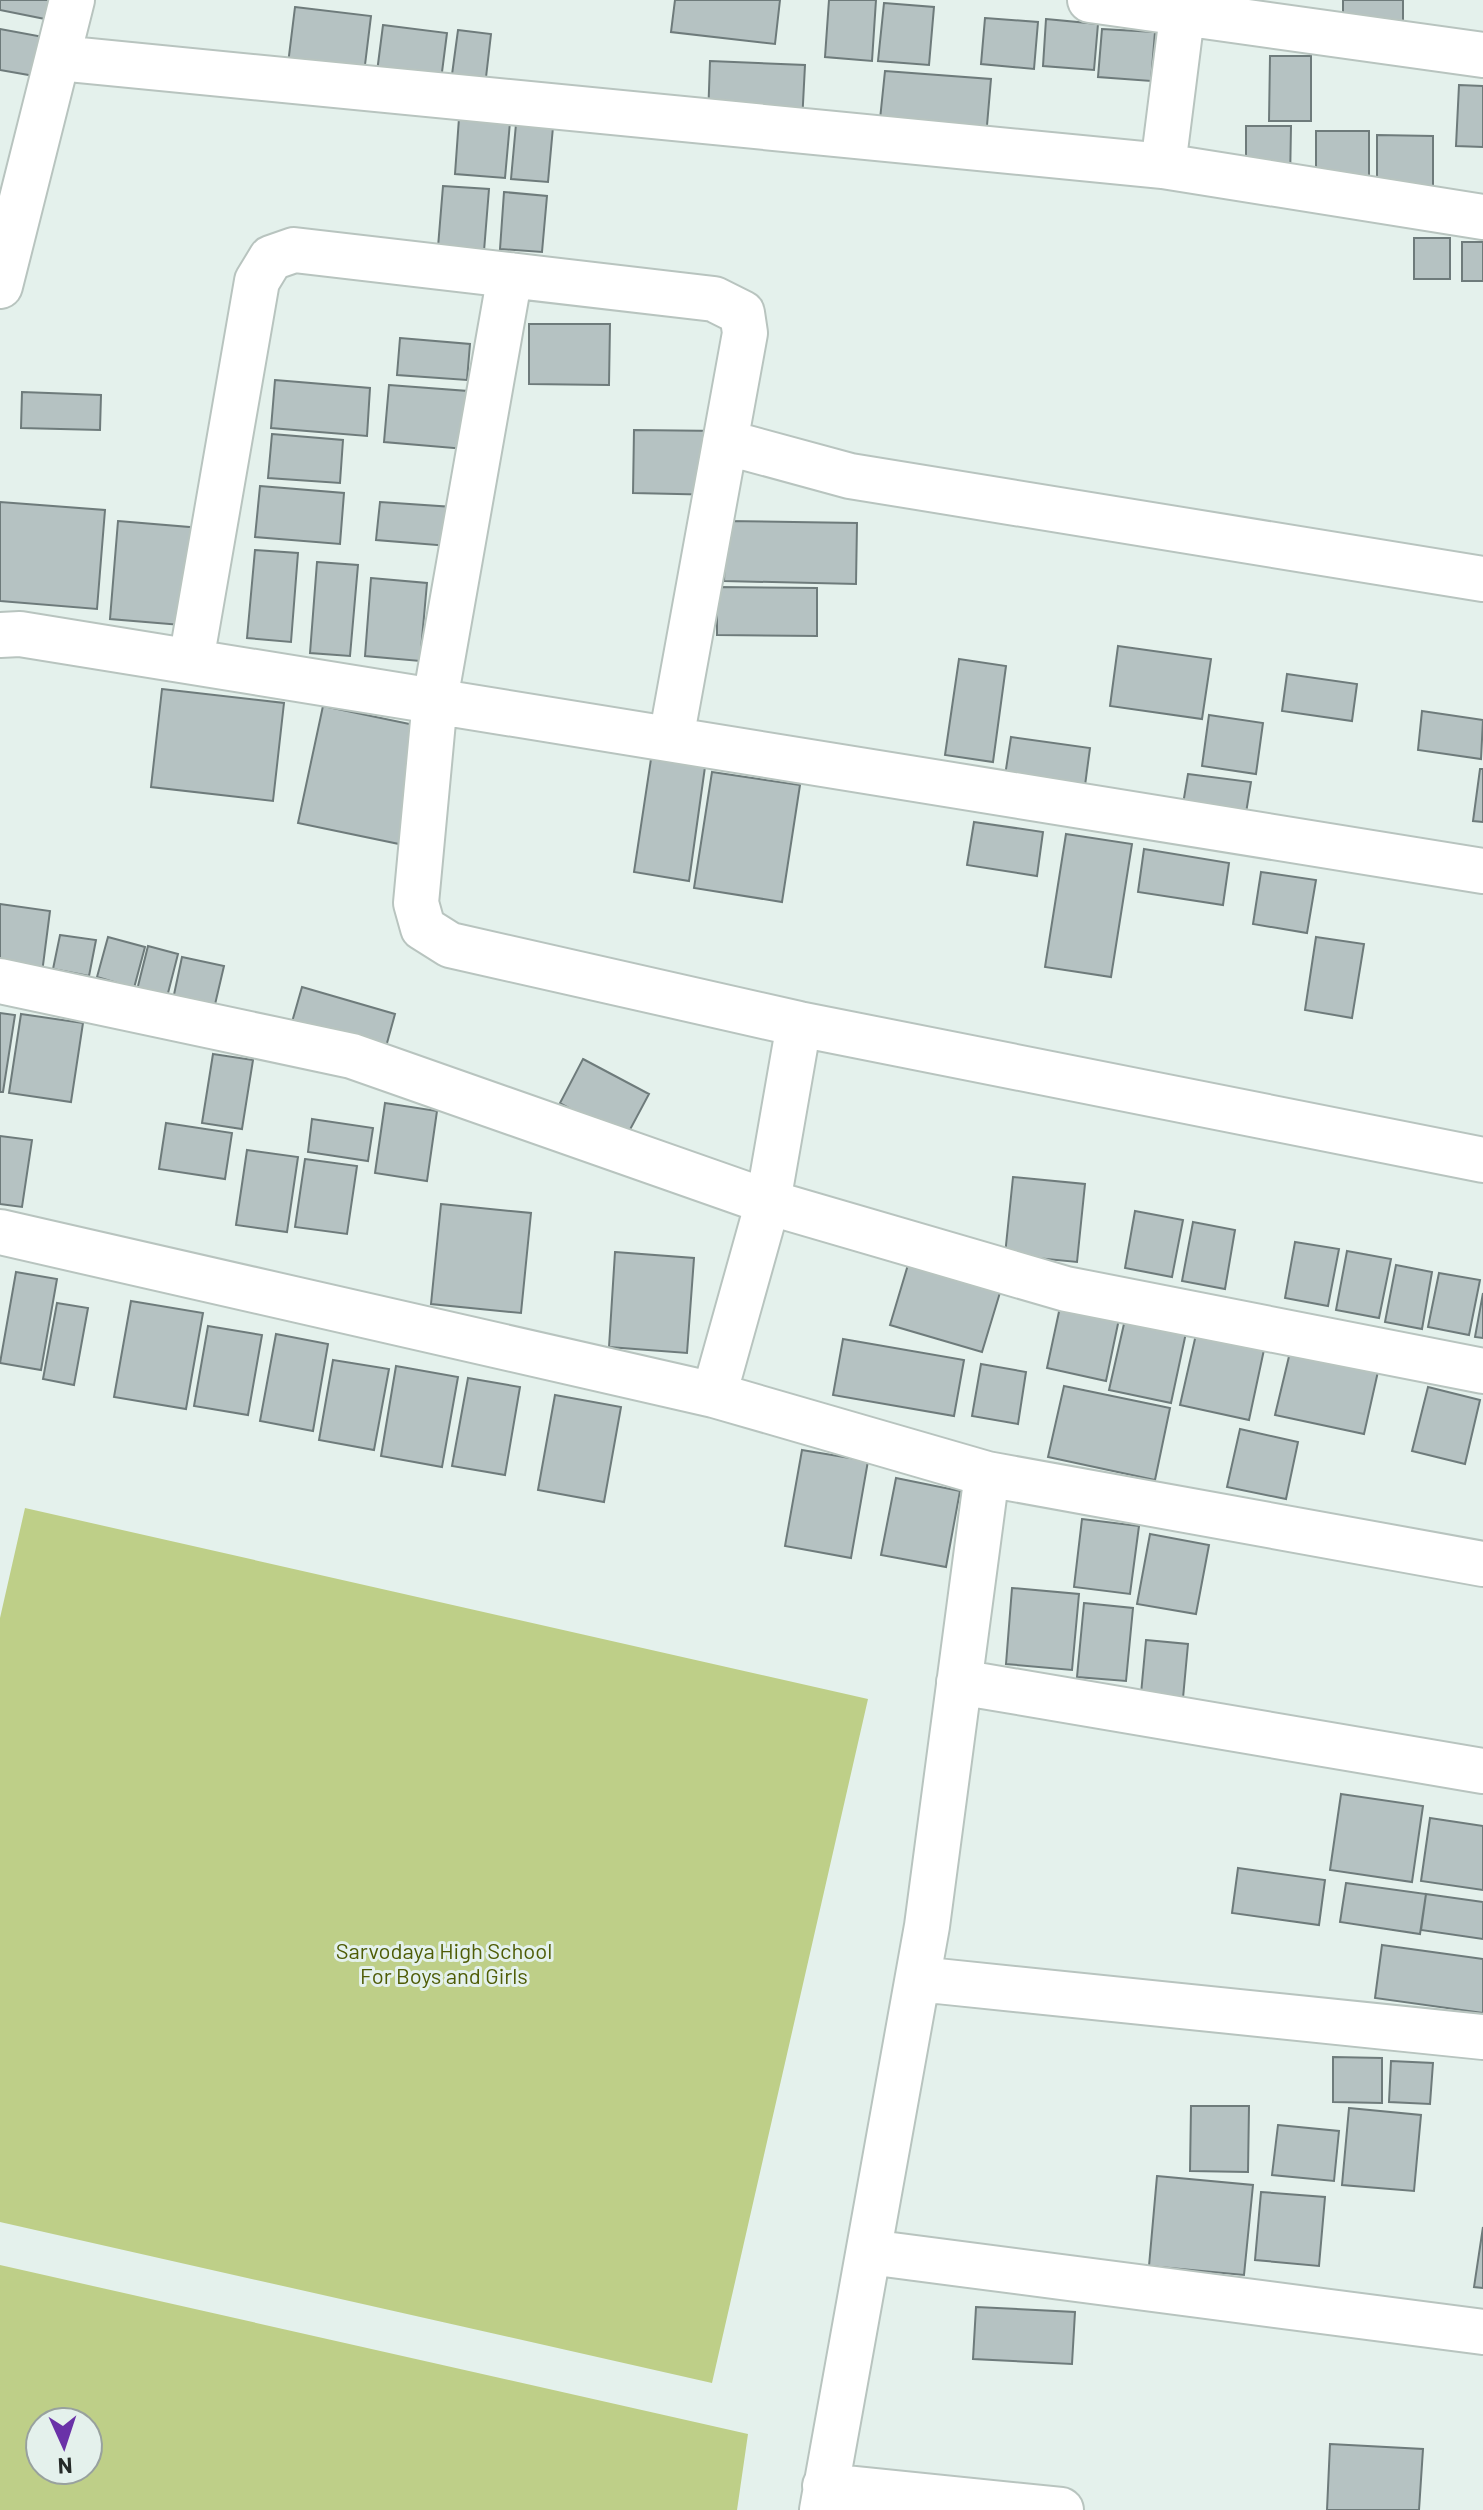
<svg xmlns="http://www.w3.org/2000/svg" width="1483" height="2510" font-family="Barlow,sans-serif">
	<style>
		.green { fill: #becf88; fill-rule: evenodd }
		.building { fill: #b5c2c2; stroke: #6e7b7b; stroke-width: 2 }
		.lines { fill: none; stroke-linecap: round; stroke-linejoin: round }
		.minor-casing { stroke: #b8c4bf; stroke-width: 48 }
		.minor { stroke: #fff; stroke-width: 44 }
		.labels { text-anchor: middle; dominant-baseline: central; stroke-width: 6; stroke-linejoin: round; paint-order: stroke }
		.park-label { font-size: 22px; fill: #4e5c06; stroke: #e4f1ec }
	</style>
	<rect width="100%" height="100%" fill="#e4f1ec"/>
	<!-- green -->
	<path class="green" d="M25,1508L868,1699L712,2383L0,2222V1618Z
		M0,2265L748,2434L737,2510H0ZM88,2422V2470H40V2422Z"/>
	<!-- building -->
	<path class="building" d="M0,0H64L60,22L0,10Z
		M675,0H780L775,44L671,32Z
		M829,0H876L872,61L825,57Z
		M1343,0H1403V27H1343Z
		M884,3L934,7L929,65L878,61Z
		M295,7L371,16L364,73L288,64Z
		M985,18L1038,22L1034,69L981,64Z
		M1046,19L1098,24L1094,70L1043,66Z
		M383,25L447,33L441,80L377,72Z
		M0,29L54,39L46,78L0,70Z
		M1102,29L1155,32L1151,81L1098,77Z
		M458,30L491,34L485,86L451,82Z
		M1270,56H1311V121H1269Z
		M710,61L805,65L802,123L708,118Z
		M885,71L991,79L986,137L879,129Z
		M1459,85L1483,86V147L1456,146Z
		M459,118L510,122L505,178L455,174Z
		M516,124L553,127L548,182L511,179Z
		M1246,126H1291L1290,183L1246,184Z
		M1316,131H1369V190H1316Z
		M1377,135L1433,136V199H1377Z
		M443,186L489,189L484,251L438,247Z
		M504,192L547,196L542,252L500,249Z
		M1414,238H1450V279H1414Z
		M1462,242H1483V281H1462Z
		M529,324H610L609,385L529,384Z
		M400,338L470,344L467,380L397,375Z
		M275,380L370,388L367,436L271,428Z
		M389,385L481,392L477,450L384,442Z
		M22,392L101,395L100,430L21,428Z
		M634,430L721,431V495L633,493Z
		M272,434L343,440L340,483L268,478Z
		M260,486L344,493L340,544L255,537Z
		M0,502L105,510L97,609L0,601Z
		M380,502L453,507L449,546L376,540Z
		M118,521L201,528L193,626L110,619Z
		M726,521L857,523L856,584L724,581Z
		M255,550L298,553L291,642L247,638Z
		M317,562L358,565L350,656L310,653Z
		M371,578L427,583L420,661L365,656Z
		M717,587L817,588V636L717,635Z
		M1118,646L1211,659L1202,719L1110,706Z
		M959,659L1006,666L993,762L945,755Z
		M1287,674L1357,684L1352,721L1282,711Z
		M162,689L284,703L273,801L151,787Z
		M323,706L424,727L399,844L298,823Z
		M1422,711L1483,720L1481,759L1418,750Z
		M1209,715L1263,723L1256,774L1202,766Z
		M1011,737L1090,748L1084,793L1004,782Z
		M651,759L705,767L689,881L634,872Z
		M1480,769H1483V822L1473,821Z
		M712,772L800,785L782,902L694,888Z
		M1188,774L1251,782L1246,813L1183,804Z
		M974,822L1043,832L1037,876L967,865Z
		M1066,834L1132,844L1111,977L1045,967Z
		M1144,849L1229,863L1223,905L1138,892Z
		M1261,872L1316,880L1307,933L1253,924Z
		M0,904L50,911L42,973L0,968Z
		M60,935L96,940L89,976L53,969Z
		M108,937L145,947L134,988L97,977Z
		M1316,937L1364,944L1352,1018L1305,1010Z
		M148,946L178,954L167,997L137,990Z
		M182,957L224,966L213,1013L172,1004Z
		M302,987L395,1014L384,1054L290,1029Z
		M0,1013L15,1015L3,1092H0Z
		M21,1014L83,1023L71,1102L9,1093Z
		M213,1054L253,1060L242,1129L202,1123Z
		M583,1059L649,1094L625,1139L560,1103Z
		M385,1103L437,1111L427,1181L375,1173Z
		M312,1119L373,1128L368,1161L308,1152Z
		M166,1123L232,1133L225,1179L159,1169Z
		M0,1136L32,1140L22,1207L0,1204Z
		M247,1150L298,1157L287,1232L236,1225Z
		M305,1159L357,1166L347,1234L295,1227Z
		M1013,1177L1085,1184L1077,1262L1005,1255Z
		M441,1204L531,1213L521,1313L431,1304Z
		M1135,1211L1183,1220L1172,1277L1125,1268Z
		M1193,1222L1235,1230L1225,1289L1182,1281Z
		M1295,1242L1339,1249L1328,1306L1285,1298Z
		M1347,1251L1391,1259L1379,1318L1336,1310Z
		M615,1252L694,1258L687,1353L609,1347Z
		M910,1258L1002,1286L982,1352L890,1325Z
		M1396,1265L1432,1272L1422,1329L1385,1322Z
		M16,1272L57,1279L41,1370L0,1363Z
		M1439,1273L1480,1280L1469,1335L1428,1327Z
		M1483,1293V1338L1475,1337Z
		M131,1301L203,1313L186,1409L114,1397Z
		M57,1303L88,1308L74,1385L43,1379Z
		M1060,1307L1119,1319L1106,1381L1047,1368Z
		M1126,1315L1187,1328L1171,1403L1109,1390Z
		M208,1326L262,1335L248,1415L194,1406Z
		M1197,1330L1265,1345L1249,1420L1180,1405Z
		M276,1334L328,1344L313,1431L260,1421Z
		M843,1339L964,1360L954,1416L833,1395Z
		M1291,1348L1379,1367L1364,1434L1275,1415Z
		M333,1360L389,1369L374,1450L319,1440Z
		M981,1364L1026,1372L1018,1424L972,1416Z
		M396,1366L458,1377L442,1467L381,1456Z
		M468,1378L520,1387L505,1475L452,1466Z
		M1064,1386L1170,1408L1155,1480L1048,1457Z
		M1428,1387L1480,1400L1465,1464L1412,1451Z
		M555,1395L621,1407L604,1502L538,1490Z
		M1240,1429L1298,1442L1286,1499L1227,1487Z
		M802,1450L868,1461L851,1558L785,1546Z
		M896,1478L960,1491L946,1567L881,1555Z
		M1082,1519L1139,1526L1130,1594L1074,1587Z
		M1150,1534L1209,1545L1196,1614L1137,1604Z
		M1012,1588L1079,1594L1072,1670L1006,1664Z
		M1084,1603L1133,1608L1126,1681L1077,1677Z
		M1146,1640L1188,1644L1183,1698L1141,1694Z
		M1341,1794L1423,1806L1412,1882L1330,1870Z
		M1430,1818L1483,1826V1890L1421,1881Z
		M1238,1868L1325,1880L1319,1925L1232,1913Z
		M1346,1883L1426,1894L1420,1934L1340,1922Z
		M1426,1894L1483,1902V1939L1421,1930Z
		M1382,1945L1483,1959V2013L1375,1998Z
		M1333,2057L1382,2058V2103L1333,2102Z
		M1391,2061L1433,2063L1430,2104L1389,2102Z
		M1191,2106H1249L1248,2172L1190,2171Z
		M1349,2108L1421,2115L1414,2191L1342,2185Z
		M1278,2125L1339,2131L1334,2181L1272,2175Z
		M1157,2176L1253,2185L1244,2275L1149,2266Z
		M1261,2192L1325,2197L1319,2266L1255,2260Z
		M1483,2227V2288L1474,2287Z
		M976,2307L1075,2312L1072,2364L973,2359Z
		M1330,2444L1423,2449L1419,2510H1327Z"/>
	<g class="lines">
		<!-- minor casing -->
		<g class="minor-casing">
			<path id="minor" d="M1090,0L1483,55
				M59,58L1163,166L1483,217
				M1163,166L1184,0
				M510,275L435,700L416,903L423,928L450,945L799,1024
				M0,286L72,0
				M725,442L850,476L1483,579
				M0,635L20,634L1483,871
				M191,661L257,281L271,258L294,250L714,299L742,313L745,333L671,739
				M0,981L352,1056L768,1202L799,1024L1483,1160
				M0,1232L714,1395L987,1474L1483,1564
				M714,1395L768,1202L1066,1289L1483,1371
				M959,1682L1483,1771
				M918,1979L1483,2037
				M869,2252L1483,2332
				M825,2486L1061,2510
				M822,2510L927,1926L987,1474"/>
		</g>
		<!-- minor -->
		<use href="#minor" class="minor"/>
	</g>
	<g class="labels">
		<!-- park labels -->
		<g class="park-label">
			<text x="444" y="1950">Sarvodaya High School<tspan x="444" dy="25">For Boys and Girls</tspan></text>
		</g>
	</g>
	<!-- north arrow -->
	<g transform="translate(64 2446) rotate(177)"><circle r="38" fill="#e4f1ec" stroke="#98a19e" stroke-width="2"/>
	<path d="M0-6L14 30L0 20L-14 30Z" fill="#6a32a8"/>
	<text y="-12" font-size="22" font-weight="bold" text-anchor="middle" fill="#252a28">N</text>
	</g>
</svg>
